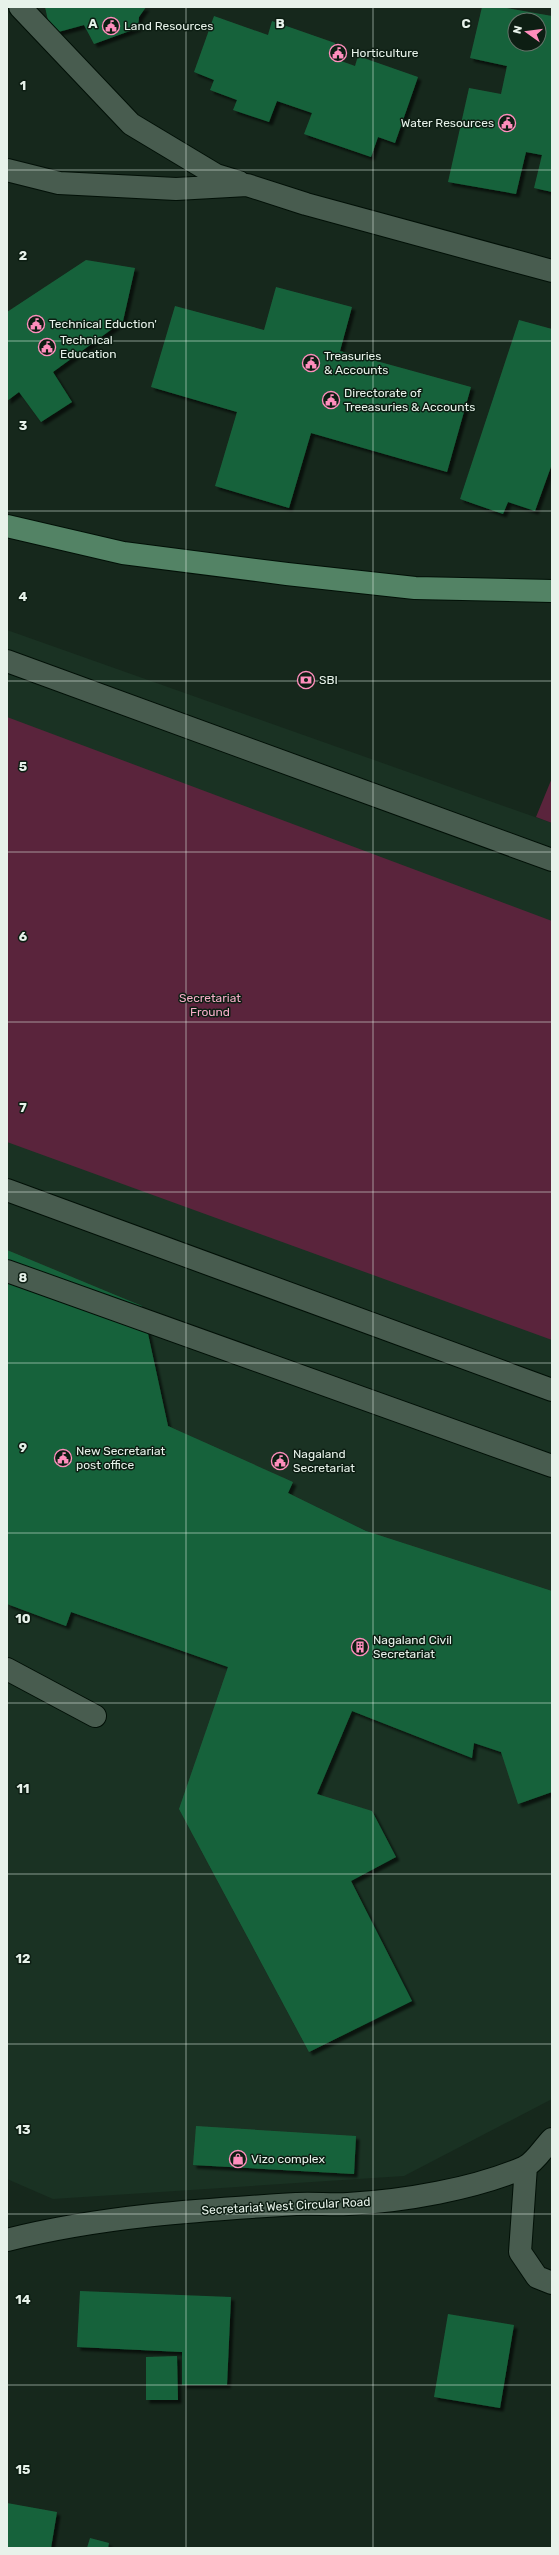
<svg xmlns="http://www.w3.org/2000/svg" width="559" height="2555" font-family="Rubik,sans-serif">
	<style>
		.built { fill: #1a3223 }
		.green { fill: #5a243c }
		.building { fill: #19623b; fill-rule: evenodd; filter: url(#shadow) }
		.lines { fill: none; stroke-linecap: round; stroke-linejoin: round }
		.lane-casing { stroke: #021007; stroke-width: 24 }
		.street-casing { stroke: #021007; stroke-width: 24 }
		.secondary-casing { stroke: #021007; stroke-width: 24 }
		.primary-casing { stroke: #021007; stroke-width: 24 }
		.lane { stroke: #485c4f; stroke-width: 22 }
		.street { stroke: #485c4f; stroke-width: 22 }
		.secondary { stroke: #485c4f; stroke-width: 22 }
		.primary { stroke: #538365; stroke-width: 22 }
		.grid { fill: none; stroke: #e7f2ea; stroke-width: 1; stroke-opacity: 0.55 }
		.labels { text-anchor: middle; dominant-baseline: central; stroke-width: 3; stroke-linejoin: round; paint-order: stroke }
		.poi-label { font-size: 12px; fill: #e7f2ea; stroke: #0d1e13; text-anchor: start }
		.park-label { font-size: 12px; fill: #f5adc8; stroke: #0d1e13 }
		.street-label { font-size: 12px; fill: #e7f2ea; stroke: #0d1e13 }
		.grid-label { font-size: 13px; text-anchor: middle; font-weight: bold; fill: #e7f2ea; stroke: #0d1e13; stroke-width: 3; stroke-linejoin: round; paint-order: stroke }
	</style>
	<defs>
		<filter id="shadow"><feDropShadow dx="3.5" dy="3.5" stdDeviation="1" flood-color="#0009"/></filter>
	</defs>
	<rect width="100%" height="100%" fill="#16281c"/>
	<!-- built -->
	<path class="built" d="M7,630L552,823V2099L404,2176L53,2199L7,2179Z"/>
	<!-- green -->
	<path class="green" d="M7,717L552,921V1340L7,1142Z
		M552,778V823L536,817Z"/>
	<!-- building -->
	<path class="building" d="M45,7H146L139,17L138,28L94,44L84,25L51,34Z
		M482,7H501L552,16V192L534,188L542,155L526,152L516,194L448,182L469,88L501,94L507,66L470,58ZM515,20H539V44H515Z
		M214,16L268,35L272,21L335,43L330,57L355,66L358,56L418,77L395,143L378,137L371,157L304,134L312,113L277,101L269,122L233,110L237,100L210,90L214,80L194,72Z
		M86,260L135,268L123,321L53,372L72,402L41,422L19,392L7,401V312Z
		M276,287L352,307L340,351L471,387L447,472L311,433L289,508L215,486L237,412L151,387L175,306L264,330Z
		M519,320L552,329V464L535,511L508,502L503,514L460,499Z
		M7,1250L142,1306L168,1426L293,1482L288,1493L366,1531L552,1591V1792L518,1804L501,1752L474,1743L472,1758L352,1711L317,1794L372,1811L396,1857L351,1881L412,2001L309,2052L179,1809L228,1667L71,1612L66,1626L7,1604Z
		M196,2126L356,2136L354,2174L193,2165Z
		M80,2291L231,2297L227,2385H182V2352L77,2347Z
		M448,2314L514,2325L500,2408L434,2397Z
		M177,2356L178,2400H146V2357Z
		M7,2503L57,2512L51,2548H7Z
		M90,2538L109,2543L108,2548H87Z"/>
	<g class="lines">
		<!-- lane casing -->
		<g class="lane-casing">
			<path id="lane" d="M7,1190L552,1390
				M7,1271L552,1466"/>
		</g>
		<!-- street casing -->
		<g class="street-casing">
			<path id="street" d="M20,7L131,124L216,175L239,182
				M7,170L59,183L176,189L247,185L306,204L552,271
				M7,661L552,860
				M7,1669L95,1716"/>
		</g>
		<!-- secondary casing -->
		<g class="secondary-casing">
			<path id="secondary" d="M526,2166L520,2252L537,2277L552,2283
				M7,2240C102,2216 200,2210 297,2204C314,2203 331,2205 348,2204C404,2201 474,2189 525,2167C535,2162 544,2147 552,2139"/>
		</g>
		<!-- primary casing -->
		<g class="primary-casing">
			<path id="primary" d="M7,526L123,553L287,574L415,588L552,591"/>
		</g>
		<!-- lane -->
		<use href="#lane" class="lane"/>
		<!-- street -->
		<use href="#street" class="street"/>
		<!-- secondary -->
		<use href="#secondary" class="secondary"/>
		<!-- primary -->
		<use href="#primary" class="primary"/>
	</g>
	<!-- grid -->
	<path class="grid" d="M186,7V2548M373,7V2548M7,170H552M7,341H552M7,511H552M7,681H552M7,852H552M7,1022H552M7,1192H552M7,1363H552M7,1533H552M7,1703H552M7,1874H552M7,2044H552M7,2214H552M7,2385H552"/>
	<!-- icons -->
	<defs>
		<g id="civic-ring" transform="scale(0.9)"><circle r="9.5" fill="#0d1e13" stroke="#fe8ebc" stroke-width="1.5"/><path d="M-.6-6.5H3V-4.5H.6V-3L4-1V1h2V6H-6V1h2V-1L-.6-3ZM-1.2 2.5V6h2.4V2.5Z" fill="#fe8ebc"/></g>
		<g id="bank-ring" transform="scale(0.9)"><circle r="9.5" fill="#0d1e13" stroke="#fe8ebc" stroke-width="1.5"/><path d="M-6-4H6V4H-6ZM0-2.3a2.3 2.3 0 1 0 0 4.6a2.3 2.3 0 1 0 0-4.6Z" fill="#fe8ebc"/></g>
		<g id="building-ring" transform="scale(0.9)"><circle r="9.5" fill="#0d1e13" stroke="#fe8ebc" stroke-width="1.5"/><path d="M-4-6H4V6H1V3H-1V6H-4ZM-2.5-4.3h1.7v1.8h-1.7ZM.8-4.3h1.7v1.8H.8ZM-2.5-1h1.7V.8h-1.7ZM.8-1h1.7V.8H.8Z" fill="#fe8ebc"/></g>
		<g id="shop-ring" transform="scale(0.9)"><circle r="9.5" fill="#0d1e13" stroke="#fe8ebc" stroke-width="1.5"/><path d="M-5-2.5h2.3a2.7 3.5 0 0 1 5.4 0H5L5.5 6h-11ZM-1.5-2.5h3a1.5 2.3 0 0 0-3 0Z" fill="#fe8ebc"/></g>
	</defs>
	<g fill-rule="evenodd">
		<use href="#civic-ring" x="111" y="26"/>
		<use href="#civic-ring" x="338" y="53"/>
		<use href="#civic-ring" x="507" y="123"/>
		<use href="#civic-ring" x="36" y="324"/>
		<use href="#civic-ring" x="47" y="347"/>
		<use href="#civic-ring" x="311" y="363"/>
		<use href="#civic-ring" x="331" y="400"/>
		<use href="#bank-ring" x="306" y="680"/>
		<use href="#civic-ring" x="63" y="1458"/>
		<use href="#civic-ring" x="280" y="1461"/>
		<use href="#building-ring" x="360" y="1647"/>
		<use href="#shop-ring" x="238" y="2159"/>
	</g>
	<g class="labels">
		<!-- poi labels -->
		<g class="poi-label">
			<text x="124" y="26">Land Resources</text>
			<text x="351" y="53">Horticulture</text>
			<text x="494" y="123" text-anchor="end">Water Resources</text>
			<text x="49" y="324">Technical Eduction'</text>
			<text x="60" y="340">Technical<tspan x="60" dy="14">Education</tspan></text>
			<text x="324" y="356">Treasuries<tspan x="324" dy="14">&amp; Accounts</tspan></text>
			<text x="344" y="393">Directorate of<tspan x="344" dy="14">Treeasuries &amp; Accounts</tspan></text>
			<text x="319" y="680">SBI</text>
			<text x="76" y="1451">New Secretariat<tspan x="76" dy="14">post office</tspan></text>
			<text x="293" y="1454">Nagaland<tspan x="293" dy="14">Secretariat</tspan></text>
			<text x="373" y="1640">Nagaland Civil<tspan x="373" dy="14">Secretariat</tspan></text>
			<text x="251" y="2159">Vizo complex</text>
		</g>
		<!-- park labels -->
		<g class="park-label">
			<text x="210" y="998">Secretariat<tspan x="210" dy="14">Fround</tspan></text>
		</g>
		<!-- street labels -->
		<g class="street-label">
			<text transform="translate(286 2206) rotate(-3)">Secretariat West Circular Road</text>
		</g>
	</g>
	<g class="grid-label">
		<text x="93" y="28">A</text>
		<text x="280" y="28">B</text>
		<text x="466" y="28">C</text>
		<text x="23" y="90">1</text>
		<text x="23" y="260">2</text>
		<text x="23" y="430">3</text>
		<text x="23" y="601">4</text>
		<text x="23" y="771">5</text>
		<text x="23" y="941">6</text>
		<text x="23" y="1112">7</text>
		<text x="23" y="1282">8</text>
		<text x="23" y="1452">9</text>
		<text x="23" y="1623">10</text>
		<text x="23" y="1793">11</text>
		<text x="23" y="1963">12</text>
		<text x="23" y="2134">13</text>
		<text x="23" y="2304">14</text>
		<text x="23" y="2474">15</text>
	</g>
	<!-- border -->
	<rect width="559" height="2555" fill="none" stroke="#e7f2ea" stroke-width="16"/>
	<!-- north arrow -->
	<g transform="translate(527 32) rotate(284)"><circle r="19" fill="#0d1e13" stroke="#647369"/>
	<path d="M0-3L7 15L0 10L-7 15Z" fill="#fe8ebc"/>
	<text y="-6" font-size="11" font-weight="bold" text-anchor="middle" fill="#e7f2ea">N</text>
	</g>
</svg>
